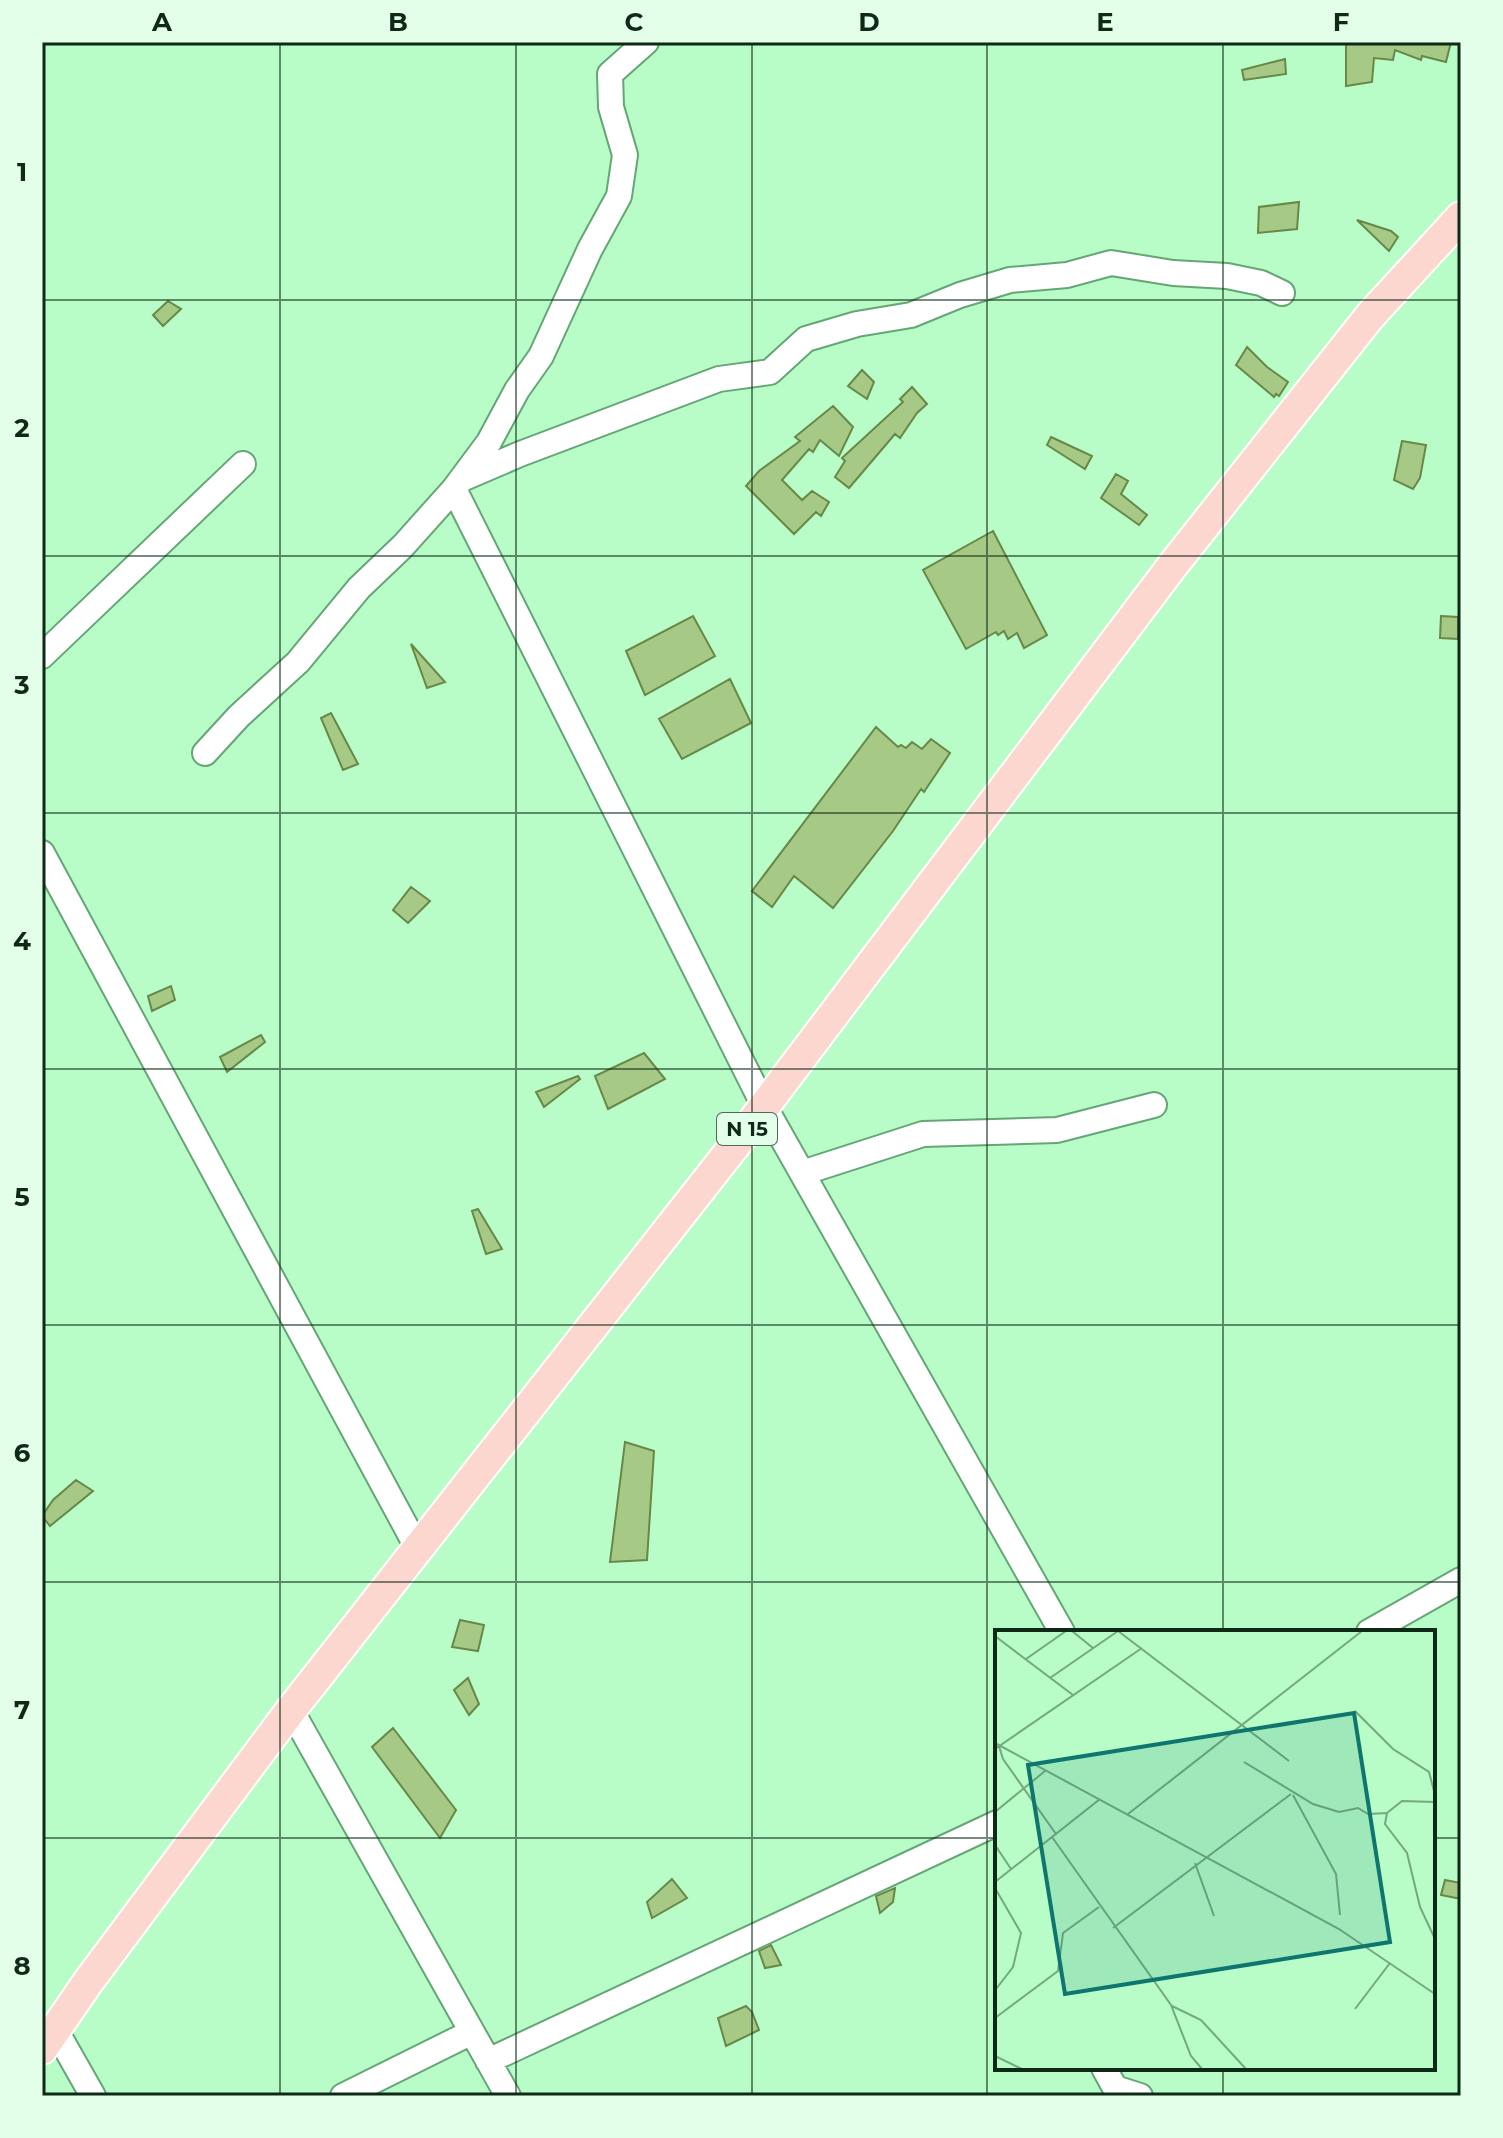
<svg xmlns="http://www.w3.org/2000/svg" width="1503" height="2138" font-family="Montserrat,sans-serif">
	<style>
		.building { fill: #a6ca86; stroke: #678847; stroke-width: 2 }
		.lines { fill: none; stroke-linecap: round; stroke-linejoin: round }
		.minor-casing { stroke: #64a675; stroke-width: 28 }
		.major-casing { stroke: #fff; stroke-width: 34 }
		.minor { stroke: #fff; stroke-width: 24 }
		.major { stroke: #fbd7d0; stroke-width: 30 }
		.grid { fill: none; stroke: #0e2916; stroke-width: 2; stroke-opacity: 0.55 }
		.labels { text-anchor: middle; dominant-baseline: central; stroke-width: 7; stroke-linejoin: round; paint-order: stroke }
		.shield { fill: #e3fee9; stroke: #4e6955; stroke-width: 2 }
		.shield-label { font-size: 20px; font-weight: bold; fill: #0e2916 }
		.inset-road { fill: none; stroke: #74a880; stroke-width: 2 }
		.view { fill: #0f766e; fill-opacity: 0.15; stroke: #0f766e; stroke-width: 4 }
		.inset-edge { fill: none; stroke: #0e2916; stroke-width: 4 }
		.neatline { fill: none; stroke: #0e2916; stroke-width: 3 }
		.grid-label { font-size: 26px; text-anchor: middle; font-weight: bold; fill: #0e2916 }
	</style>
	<rect width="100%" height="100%" fill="#b8fcc7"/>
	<!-- building -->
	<path class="building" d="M1346,42H1451L1446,62L1422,56L1421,60L1395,50L1393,60L1374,58L1372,82L1346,86Z
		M1285,59L1286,74L1244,80L1242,70Z
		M1299,202L1297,229L1258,233L1259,207Z
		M1357,220L1391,231L1398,237L1389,251Z
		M168,301L181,309L163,326L153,315Z
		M1247,347L1267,367L1288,382L1279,396L1276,394L1274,397L1236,365Z
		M862,370L874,382L867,399L848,386Z
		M912,387L927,404L917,413L900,438L895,434L849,488L835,477L845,461L842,458L903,402L900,399Z
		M833,406L853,427L839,456L820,440L813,452L809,449L782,480L802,500L812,491L829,502L821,516L816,512L794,534L746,486L759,471L800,441L795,437Z
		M1051,437L1092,456L1085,469L1047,445Z
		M1402,441L1426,445L1420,478L1413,489L1394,480Z
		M1116,474L1128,481L1121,494L1147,515L1139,525L1101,498Z
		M993,531L1047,635L1024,648L1017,633L1008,639L1004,631L998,635L996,632L966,649L923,570Z
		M693,616L715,656L645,695L626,651Z
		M1441,616L1458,617V639L1440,638Z
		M411,644L445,682L427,688Z
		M730,679L751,723L682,759L659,719Z
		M331,713L358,764L343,770L321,718Z
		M876,727L898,747L901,745L906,748L912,742L922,749L931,739L950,753L924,792L921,789L893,831L833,908L794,876L772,907L752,891Z
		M411,887L430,901L408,923L393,910Z
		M171,986L175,1000L152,1011L148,996Z
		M261,1035L265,1042L227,1072L220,1057Z
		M644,1053L665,1079L608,1109L595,1076Z
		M578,1076L580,1079L544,1107L536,1092Z
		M478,1209L502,1249L486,1254L472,1211Z
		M625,1442L654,1451L647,1560L610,1562Z
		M76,1480L93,1491L50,1526L42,1516L53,1500Z
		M460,1620L484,1625L478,1651L452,1647Z
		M468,1678L479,1704L469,1715L454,1690Z
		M393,1728L456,1810L440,1838L372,1747Z
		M672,1879L687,1898L652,1918L647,1902Z
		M1445,1880L1461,1883V1899L1441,1895Z
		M895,1888L893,1902L880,1913L876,1896Z
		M771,1945L781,1965L765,1968L759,1951Z
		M746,2006L752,2012L759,2030L726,2046L718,2018Z"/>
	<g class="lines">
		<!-- minor casing -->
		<g class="minor-casing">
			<path id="minor" d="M462,479L520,454L719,379L770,372L806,339L857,324L911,315L960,295L1010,280L1067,275L1111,263L1173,273L1227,276L1261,283L1282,293
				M454,489L764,1106L1062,1632
				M42,656L243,464
				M205,753L239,716L298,662L359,588L403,546L454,489L489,442L517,390L541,356L590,249L619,196L625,155L611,107L610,74L646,42
				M42,853L418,1549
				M802,1173L923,1134L1057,1130L1154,1105
				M1369,1632L1461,1580
				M291,1710L508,2096
				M55,2029L93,2096
				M488,2061L997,1823
				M1104,2068L1115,2088L1140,2096
				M343,2096L472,2032"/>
		</g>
		<!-- major casing -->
		<g class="major-casing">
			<path id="major" d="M42,2049L88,1982L291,1710L735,1145L1173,565L1370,316L1461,217"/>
		</g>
		<!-- minor -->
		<use href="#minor" class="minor"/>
		<!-- major -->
		<use href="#major" class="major"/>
	</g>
	<!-- grid -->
	<path class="grid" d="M280,42V2096M516,42V2096M752,42V2096M987,42V2096M1223,42V1632M42,300H1461M42,556H1461M42,813H1461M42,1069H1461M42,1325H1461M42,1582H1461M42,1838H997M1433,1838H1461M1223,2068V2096"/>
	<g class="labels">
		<!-- shield labels -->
		<rect class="shield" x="717" y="1113" width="60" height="32" rx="6"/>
		<g class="shield-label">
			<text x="747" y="1129">N 15</text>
		</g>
	</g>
	<!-- overview -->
	<g transform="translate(995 1630)">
		<rect width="440" height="440" fill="#b8fcc7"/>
		<path class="inset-road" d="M77,1L98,18M123,1L294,131M0,6L78,65M31,29L71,1M55,48L123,1M360,81L398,119L434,142L440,165M0,113L344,299L440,364M4,116L8,129L61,204M0,119L147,18M249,132L318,174L344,182L363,178L373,184L392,183M298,165L341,244L345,285M440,172L407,171L392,183L390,194L412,223L425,277L440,309M0,182L50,141M133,184L367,1M57,207L176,375L196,426L207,439M0,215L16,239M200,233L219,286M0,252L105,169M0,258L26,303L18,337L1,359M118,298L296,164M177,376L206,390L251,439M360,379L395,333M0,388L63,341L68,303L104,277M0,426L27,439"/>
		<path class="view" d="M359,83L395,312L70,364L33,135Z"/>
		<rect width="440" height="440" class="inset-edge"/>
	</g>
	<!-- border -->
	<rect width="1503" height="2138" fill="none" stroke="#e3fee9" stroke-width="88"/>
	<rect x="44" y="44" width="1415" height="2050" class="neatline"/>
	<g class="grid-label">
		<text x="162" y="31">A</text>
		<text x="398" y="31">B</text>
		<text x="634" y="31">C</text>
		<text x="869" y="31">D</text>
		<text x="1105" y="31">E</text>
		<text x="1341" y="31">F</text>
		<text x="22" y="181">1</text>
		<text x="22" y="437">2</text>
		<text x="22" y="694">3</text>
		<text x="22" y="950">4</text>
		<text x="22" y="1206">5</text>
		<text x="22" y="1462">6</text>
		<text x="22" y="1719">7</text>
		<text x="22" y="1975">8</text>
	</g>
</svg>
